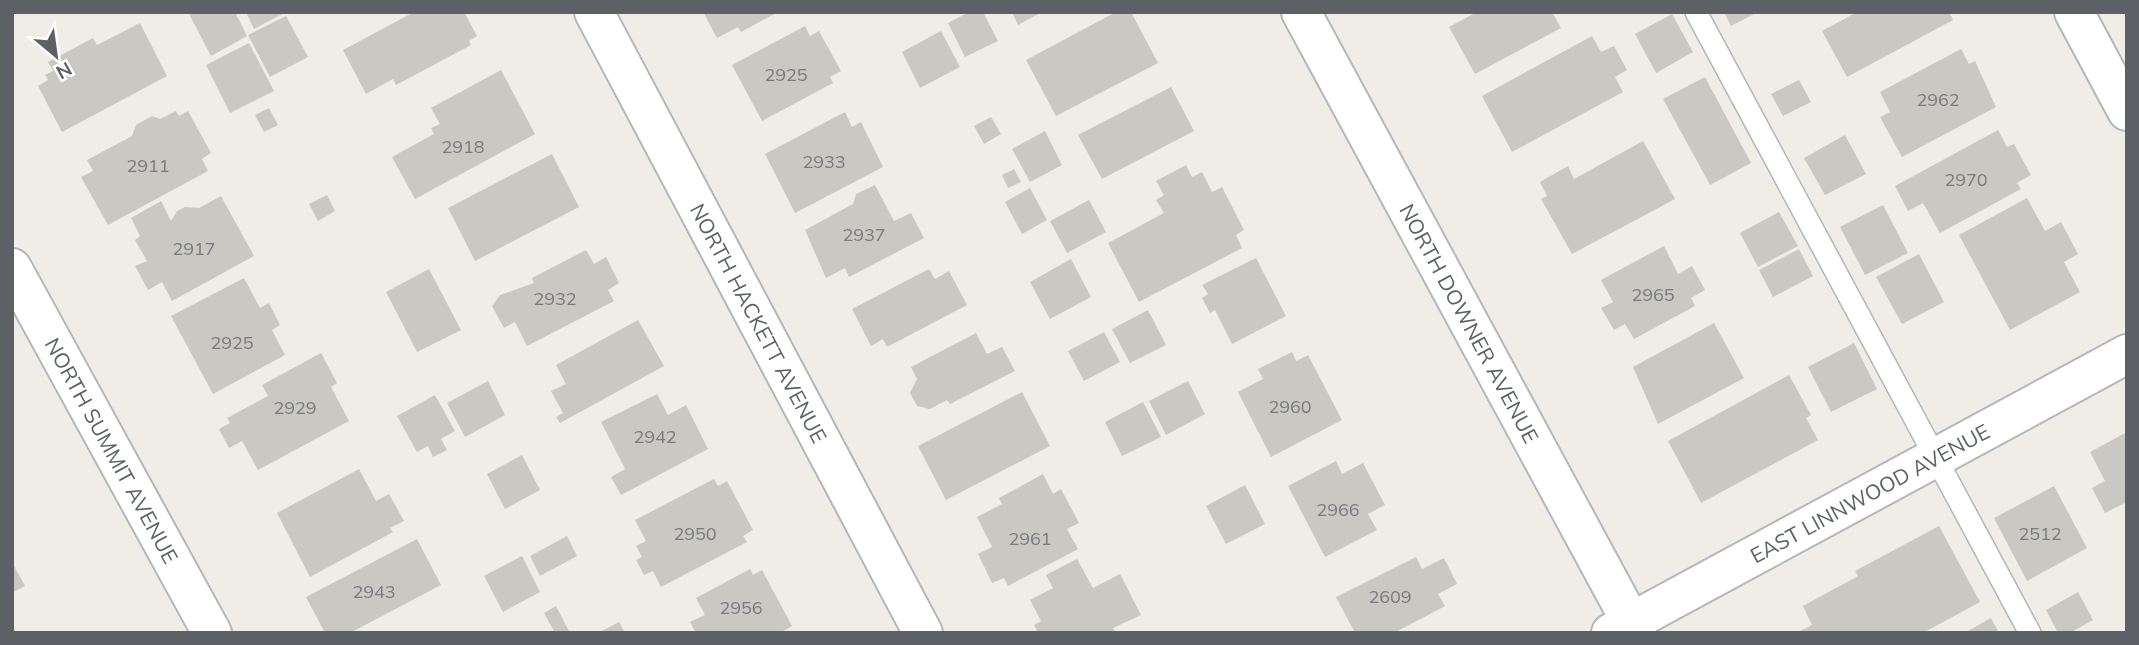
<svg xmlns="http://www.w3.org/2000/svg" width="2139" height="645" font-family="Mulish,sans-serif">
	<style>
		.building { fill: #cac8c3 }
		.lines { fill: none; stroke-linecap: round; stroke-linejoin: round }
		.lane-casing { stroke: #b3b6ba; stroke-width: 24 }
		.street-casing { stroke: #b3b6ba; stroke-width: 42 }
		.secondary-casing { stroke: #b4b8bd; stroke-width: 42 }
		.lane { stroke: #fff; stroke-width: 21 }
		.street { stroke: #fff; stroke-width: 38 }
		.secondary { stroke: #fff; stroke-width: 38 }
		.labels { text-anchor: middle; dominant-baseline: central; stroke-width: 6; stroke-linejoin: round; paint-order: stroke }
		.number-label { font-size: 18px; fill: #787b7d }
		.street-label { font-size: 21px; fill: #5d6166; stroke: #fff }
	</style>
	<rect width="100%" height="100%" fill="#efede6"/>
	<!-- building -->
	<path class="building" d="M188,12H235L247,36L211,56Z
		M246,12H286L254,29Z
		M414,12H464L477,36L469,41L471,45L396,85L393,79L366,94L343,50Z
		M703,12H778L741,32L738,27L717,38Z
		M969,12H983L998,41L965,57L948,23Z
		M1012,12H1042L1018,25Z
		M1116,12H1131L1158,63L1056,116L1026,60Z
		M1477,12H1552L1561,28L1475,74L1449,27Z
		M1724,12H1758L1731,26Z
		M1857,12H1949L1953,20L1847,77L1822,31Z
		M1672,14L1693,52L1656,73L1635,34Z
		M286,16L308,57L270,77L248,35Z
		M140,23L167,76L62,132L38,86L48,80L45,75L53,71L48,62L93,38L97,45Z
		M805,26L810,36L819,31L841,71L830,77L833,83L762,121L732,65Z
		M941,31L960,67L920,88L902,52Z
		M1592,36L1601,52L1614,46L1627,70L1615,77L1623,92L1512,152L1482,96Z
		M249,43L274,91L230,113L206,65Z
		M1961,49L1969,64L1975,61L1996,107L1902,157L1880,117L1890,112L1880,92Z
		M501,70L535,134L415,199L392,157L434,134L431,128L440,124L431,108Z
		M1705,77L1751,163L1710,185L1663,99Z
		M1799,80L1811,102L1783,116L1771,94Z
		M1171,87L1194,131L1102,179L1078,135Z
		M269,108L278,125L264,132L255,115Z
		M176,111L179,116L188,111L211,153L202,159L208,171L108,225L81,177L93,171L87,160L132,136L136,125L152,116L160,119Z
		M845,112L852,127L861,122L883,167L795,213L765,154Z
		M991,117L1001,134L984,144L974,126Z
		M1998,130L2007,147L2014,144L2031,175L2017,183L2021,189L1940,233L1923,203L1908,211L1895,186Z
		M1045,131L1062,165L1030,182L1012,149Z
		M1845,135L1866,174L1825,195L1804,158Z
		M1643,141L1675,199L1572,254L1541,199L1547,196L1540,182L1568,166L1574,179Z
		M552,154L579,207L475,261L448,208Z
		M1186,165L1192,177L1202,172L1212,192L1222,187L1244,230L1236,235L1242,248L1139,302L1108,243L1164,213L1156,200L1164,195L1156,181Z
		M1014,169L1021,182L1008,188L1002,175Z
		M875,185L894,221L911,213L924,238L849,277L845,268L826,278L805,230L853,204L856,194Z
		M1030,188L1047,220L1022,234L1005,202Z
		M327,195L335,211L318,221L309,204Z
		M221,196L254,256L172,301L162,282L148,290L135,266L147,261L135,240L140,236L131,218L161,201L171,221L177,211L185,207L199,208Z
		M2027,198L2045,231L2061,222L2078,254L2064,262L2080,292L2010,330L1959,235Z
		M1089,200L1106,232L1067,253L1050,221Z
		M1883,205L1908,253L1865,275L1840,227Z
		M1779,212L1798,246L1758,267L1740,233Z
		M1664,246L1678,274L1692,266L1705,290L1691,298L1695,306L1634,339L1625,324L1614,330L1601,308L1613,302L1601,280Z
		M1799,249L1813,276L1773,297L1759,270Z
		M586,250L594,264L606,257L619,283L608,290L614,301L527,346L515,322L504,328L492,306L500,295L534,283L532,278Z
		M1919,254L1944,302L1902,324L1876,277Z
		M1256,258L1286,316L1232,344L1215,310L1210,313L1202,298L1208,294L1202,285Z
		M1071,259L1091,297L1050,319L1030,282Z
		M429,269L461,330L417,352L386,292Z
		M929,269L935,279L949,271L967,305L887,347L883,339L871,346L852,309Z
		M244,278L260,308L269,303L280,325L272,330L285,355L213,394L171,316Z
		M1148,310L1166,345L1130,363L1112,329Z
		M638,320L664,366L560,423L556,417L563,413L551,391L566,384L556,365Z
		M1714,323L1744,378L1658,424L1633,367Z
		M1104,332L1120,362L1084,381L1068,351Z
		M976,333L987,354L1002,347L1015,371L950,404L947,400L930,409L917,406L910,393L917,379L911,367Z
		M1854,343L1877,389L1831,412L1808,367Z
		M1292,352L1296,361L1308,355L1342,420L1271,457L1238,392L1263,379L1258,369Z
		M321,353L337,383L331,387L349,421L258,470L242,441L229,448L219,429L230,423L227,418L268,396L262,385Z
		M1789,375L1811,415L1806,418L1818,440L1701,503L1668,441Z
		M488,381L505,415L465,437L447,403Z
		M1188,381L1205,414L1166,435L1149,401Z
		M1022,392L1050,446L946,500L918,446Z
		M657,394L668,415L686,405L708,449L621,495L611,477L625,469L601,422Z
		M435,395L455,431L441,439L447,450L433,457L428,446L417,452L397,416Z
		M1143,402L1161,437L1122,456L1105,422Z
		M2127,432V502L2105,513L2092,488L2105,481L2090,452Z
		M522,455L540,490L505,509L487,474Z
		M1336,461L1342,474L1363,463L1385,505L1368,514L1377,530L1325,557L1288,486Z
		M359,469L376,501L389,494L404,521L390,528L393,532L310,577L277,513Z
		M1043,474L1053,494L1061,489L1079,523L1067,529L1078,549L1008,586L1004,578L992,583L978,554L992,547L977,517L1002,504L999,498Z
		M714,479L718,486L727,481L753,530L743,536L747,542L661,587L653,571L644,575L636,560L642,557L636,546L646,541L635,520Z
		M1245,485L1265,524L1226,544L1206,506Z
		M2054,486L2087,548L2027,581L1994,518Z
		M1939,526L1980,602L1923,633H1796L1812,625L1803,606L1858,576L1855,571Z
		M567,536L577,556L540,576L530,556Z
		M417,539L441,585L350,633H325L306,597Z
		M522,556L540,592L503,612L484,576Z
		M1416,557L1422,569L1444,558L1457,584L1438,594L1445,606L1394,633H1355L1336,597Z
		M1077,559L1093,588L1120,574L1141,615L1113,628L1116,633H1038L1034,625L1041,621L1030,600L1053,588L1046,575Z
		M12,562L25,586L12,593Z
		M750,569L753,575L762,570L792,626L780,633H696L690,622L705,615L696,598Z
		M2078,592L2093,620L2070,633H2058L2046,610Z
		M556,606L570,633H555L544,613Z
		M1991,618L1999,633H1964Z
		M619,622L625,633H598Z"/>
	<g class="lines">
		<!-- lane casing -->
		<g class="lane-casing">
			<path id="lane" d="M1696,12L2030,633"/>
		</g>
		<!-- street casing -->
		<g class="street-casing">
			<g id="street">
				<path id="s1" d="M594,12L923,633"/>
				<path d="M2074,12L2127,111"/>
				<path id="s2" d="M12,268L212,633"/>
				<path id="s3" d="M1611,633L2127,354"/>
			</g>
		</g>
		<!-- secondary casing -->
		<g class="secondary-casing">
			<g id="secondary">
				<path id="s4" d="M1301,12L1637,633"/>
			</g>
		</g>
		<!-- lane -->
		<use href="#lane" class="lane"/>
		<!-- street -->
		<use href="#street" class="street"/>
		<!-- secondary -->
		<use href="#secondary" class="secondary"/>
	</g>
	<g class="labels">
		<!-- number labels -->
		<g class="number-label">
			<text x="786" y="74">2925</text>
			<text x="1938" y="99">2962</text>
			<text x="463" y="146">2918</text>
			<text x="824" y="161">2933</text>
			<text x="148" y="165">2911</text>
			<text x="1966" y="179">2970</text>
			<text x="864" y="234">2937</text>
			<text x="194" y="248">2917</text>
			<text x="1653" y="294">2965</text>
			<text x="555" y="298">2932</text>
			<text x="232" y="342">2925</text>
			<text x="1290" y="406">2960</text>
			<text x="295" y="407">2929</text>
			<text x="655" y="436">2942</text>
			<text x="1338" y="509">2966</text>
			<text x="695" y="533">2950</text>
			<text x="2040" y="533">2512</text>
			<text x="1030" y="538">2961</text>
			<text x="374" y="591">2943</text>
			<text x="1390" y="596">2609</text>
			<text x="741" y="607">2956</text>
		</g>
		<!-- street labels -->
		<g class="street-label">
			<text stroke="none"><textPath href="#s1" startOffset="352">NORTH HACKETT AVENUE</textPath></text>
			<text stroke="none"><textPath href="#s4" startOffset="354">NORTH DOWNER AVENUE</textPath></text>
			<text stroke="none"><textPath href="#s2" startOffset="208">NORTH SUMMIT AVENUE</textPath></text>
			<text stroke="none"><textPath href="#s3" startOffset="294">EAST LINNWOOD AVENUE</textPath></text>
		</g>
	</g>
	<!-- border -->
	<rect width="2139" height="645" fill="none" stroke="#5d6166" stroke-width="28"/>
	<!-- north arrow -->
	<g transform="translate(56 56) rotate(151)" stroke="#ffffff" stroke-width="5" paint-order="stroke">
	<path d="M0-5L12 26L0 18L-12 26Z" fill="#5d6166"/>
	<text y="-10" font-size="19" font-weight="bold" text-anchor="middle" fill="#5d6166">N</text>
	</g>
</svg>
